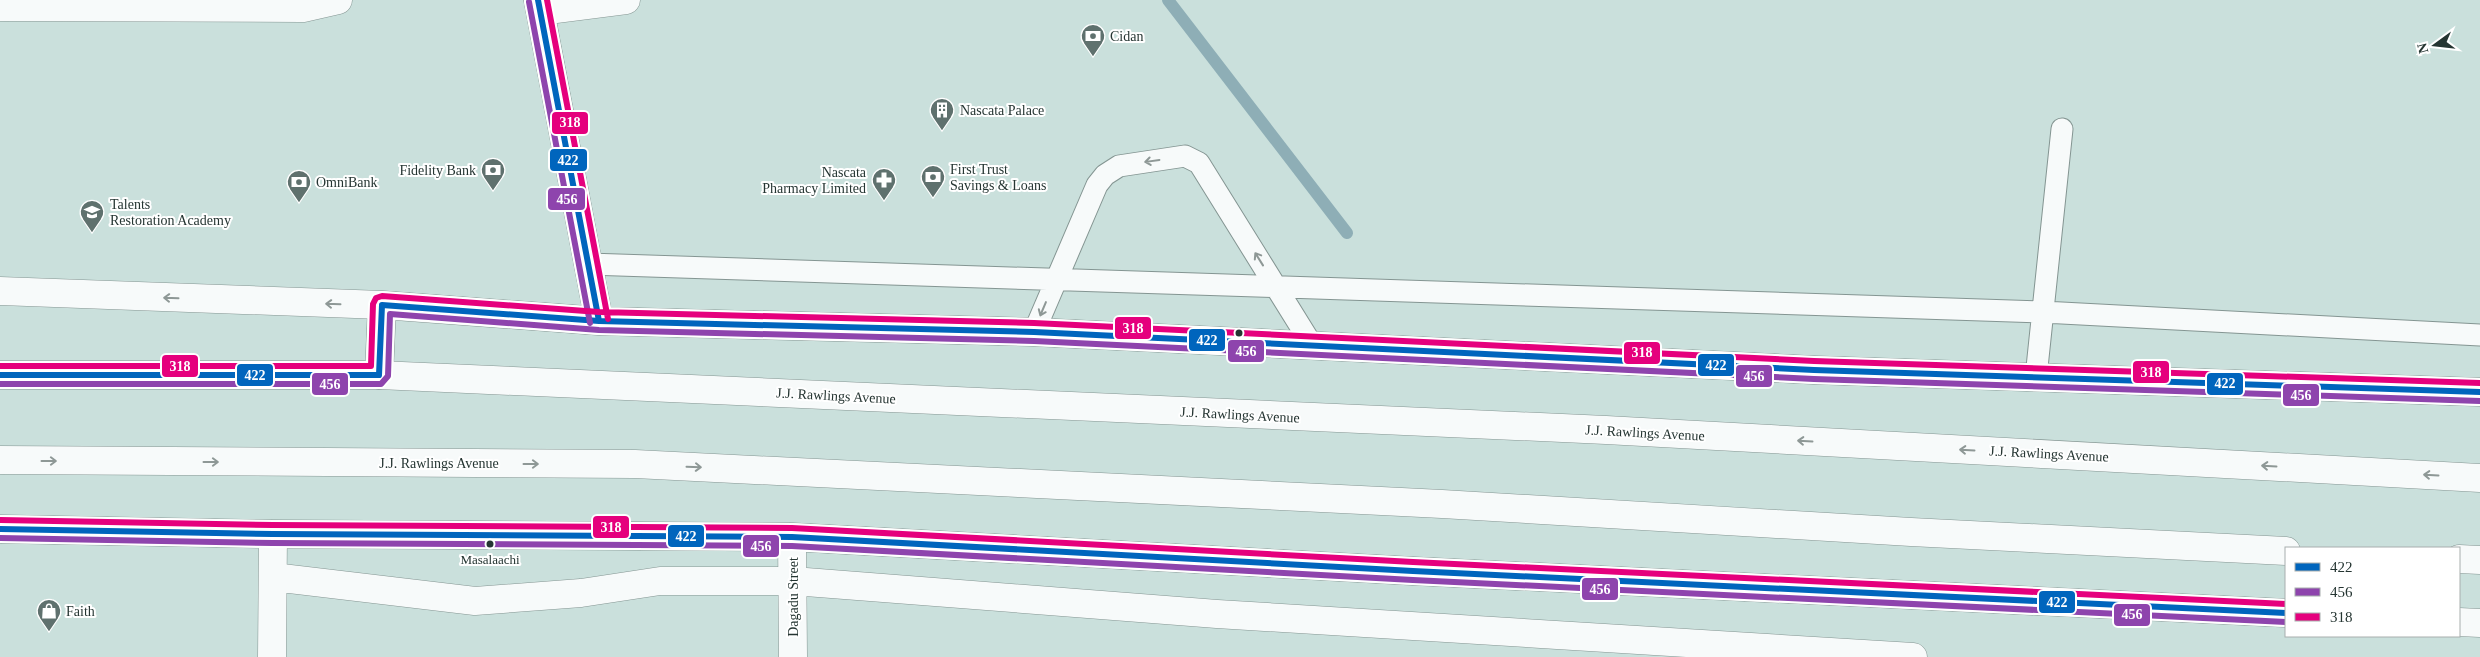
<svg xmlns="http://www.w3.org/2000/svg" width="2480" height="657" font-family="Georgia,serif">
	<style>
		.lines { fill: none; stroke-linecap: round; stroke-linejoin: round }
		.stream { stroke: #8eaeb6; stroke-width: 12 }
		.lane-casing { stroke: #849592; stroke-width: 23 }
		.street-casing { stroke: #849592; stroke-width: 29 }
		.highway-casing { stroke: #849592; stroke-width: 29 }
		.lane { stroke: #f7fafa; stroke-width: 21 }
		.street { stroke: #f7fafa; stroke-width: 28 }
		.highway { stroke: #f7fafa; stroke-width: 28 }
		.bus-1-casing { stroke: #fff; stroke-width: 10 }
		.bus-2-casing { stroke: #fff; stroke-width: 10 }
		.bus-3-casing { stroke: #fff; stroke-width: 10 }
		.bus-1 { stroke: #0065bd; stroke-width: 6 }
		.bus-2 { stroke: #8e44ad; stroke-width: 6 }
		.bus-3 { stroke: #e5007d; stroke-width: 6 }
		.oneway { stroke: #8e9896 }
		.bus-dot { fill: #253532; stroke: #fff; stroke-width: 2 }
		.labels { text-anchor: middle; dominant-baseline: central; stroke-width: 4; stroke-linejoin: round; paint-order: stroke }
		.bus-label { font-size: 13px; fill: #253532; stroke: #fff }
		.poi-label { font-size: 14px; fill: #253532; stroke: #fff; text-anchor: start }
		.street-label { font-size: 14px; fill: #253532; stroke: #fff }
		.line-badge { stroke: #fff; stroke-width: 2 }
		.badge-label { font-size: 14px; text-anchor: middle; font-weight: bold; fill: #fff }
	</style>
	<rect width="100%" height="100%" fill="#cae0dc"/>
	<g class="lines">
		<!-- stream -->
		<path class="stream" d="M1168,0L1347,233"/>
		<!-- lane casing -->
		<g class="lane-casing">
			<path id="lane" d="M588,264L2043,312L2480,335
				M1034,332L1097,185L1105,175L1119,166L1185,156L1199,163L1312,345
				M2036,377L2062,129"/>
		</g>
		<!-- street casing -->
		<g class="street-casing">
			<path id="street" d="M538,0L599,321
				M0,7L303,8L338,0
				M540,11L626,0
				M0,291L382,305L599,321L1034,332L1814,370L2480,392
				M379,375L382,305
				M0,529L273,534L792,537L1413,571L2286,613
				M792,537L793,657
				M273,577L475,601L581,593L660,581H793L1217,614L1913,657
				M2459,622L2480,623
				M272,657L273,534"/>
		</g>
		<!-- highway casing -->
		<g class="highway-casing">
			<path id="highway" d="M0,375H379L1606,430L2480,478
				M0,460L635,464L1442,504L1911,532L2286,551
				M2459,559L2480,560"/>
		</g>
		<!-- lane -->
		<use href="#lane" class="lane"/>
		<!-- street -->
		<use href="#street" class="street"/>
		<!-- highway -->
		<use href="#highway" class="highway"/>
		<!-- bus-1 casing -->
		<g class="bus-1-casing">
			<path id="bus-1" d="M538,0L599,321
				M0,375H379L382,305L599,321L1034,332L1814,370L2480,392
				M0,529L273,534L792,537L1413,571L2286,613"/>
		</g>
		<!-- bus-2 casing -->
		<g class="bus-2-casing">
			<path id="bus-2" d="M529,2L590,323
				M0,384H381L388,376L390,314L599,330L1034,341L1814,379L2480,401
				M0,538L273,543L792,546L1413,580L2286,622"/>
		</g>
		<!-- bus-3 casing -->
		<g class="bus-3-casing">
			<path id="bus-3" d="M547,0L608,319
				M0,366H371L373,304L376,298L382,296L599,312L1034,323L1814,361L2480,383
				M0,520L273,525L792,528L1413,562L2286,604"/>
		</g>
		<!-- bus-1 -->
		<use href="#bus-1" class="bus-1"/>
		<!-- bus-2 -->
		<use href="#bus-2" class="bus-2"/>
		<!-- bus-3 -->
		<use href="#bus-3" class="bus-3"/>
	</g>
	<!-- one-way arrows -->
	<defs><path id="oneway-shaft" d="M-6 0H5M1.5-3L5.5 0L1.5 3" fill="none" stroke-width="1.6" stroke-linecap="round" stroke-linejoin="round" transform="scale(1.25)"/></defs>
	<g class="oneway">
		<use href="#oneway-shaft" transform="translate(1152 161) rotate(172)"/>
		<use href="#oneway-shaft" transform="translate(1259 259) rotate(-122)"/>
		<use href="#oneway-shaft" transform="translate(171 298) rotate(-178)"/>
		<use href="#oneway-shaft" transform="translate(333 304) rotate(-178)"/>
		<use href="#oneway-shaft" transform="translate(1043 309) rotate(113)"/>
		<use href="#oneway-shaft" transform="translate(1805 441) rotate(-177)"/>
		<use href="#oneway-shaft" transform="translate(1967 450) rotate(-177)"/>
		<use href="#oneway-shaft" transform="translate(49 461)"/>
		<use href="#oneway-shaft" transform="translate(211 462)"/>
		<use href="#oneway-shaft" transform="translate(531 464)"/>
		<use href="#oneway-shaft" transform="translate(2269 466) rotate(-177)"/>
		<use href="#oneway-shaft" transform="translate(694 467) rotate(2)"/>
		<use href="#oneway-shaft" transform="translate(2431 475) rotate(-177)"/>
	</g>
	<!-- icons -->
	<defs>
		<g id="bank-pin" transform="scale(1.25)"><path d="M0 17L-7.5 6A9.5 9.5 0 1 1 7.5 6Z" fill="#5f716e" stroke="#fff"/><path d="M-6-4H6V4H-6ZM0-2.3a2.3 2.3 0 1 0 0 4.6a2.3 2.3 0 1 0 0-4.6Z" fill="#fff"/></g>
		<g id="building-pin" transform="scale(1.25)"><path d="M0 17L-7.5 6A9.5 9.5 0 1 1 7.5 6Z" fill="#5f716e" stroke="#fff"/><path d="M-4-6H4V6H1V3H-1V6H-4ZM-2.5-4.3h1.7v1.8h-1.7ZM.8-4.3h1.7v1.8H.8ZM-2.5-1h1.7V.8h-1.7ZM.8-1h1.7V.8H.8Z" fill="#fff"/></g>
		<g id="pharmacy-pin" transform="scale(1.25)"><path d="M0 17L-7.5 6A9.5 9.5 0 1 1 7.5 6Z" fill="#5f716e" stroke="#fff"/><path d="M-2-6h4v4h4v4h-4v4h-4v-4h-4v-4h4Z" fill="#fff"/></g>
		<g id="school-pin" transform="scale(1.25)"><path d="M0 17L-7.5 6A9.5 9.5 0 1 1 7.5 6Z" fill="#5f716e" stroke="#fff"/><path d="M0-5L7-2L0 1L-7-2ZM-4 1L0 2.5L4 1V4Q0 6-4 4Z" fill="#fff"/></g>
		<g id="shop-pin" transform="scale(1.25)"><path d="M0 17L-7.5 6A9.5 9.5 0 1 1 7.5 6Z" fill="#5f716e" stroke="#fff"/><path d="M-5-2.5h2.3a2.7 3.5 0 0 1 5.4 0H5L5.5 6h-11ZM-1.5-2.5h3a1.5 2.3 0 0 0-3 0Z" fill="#fff"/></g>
	</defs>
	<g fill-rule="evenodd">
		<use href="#bank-pin" x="1093" y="36"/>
		<use href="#building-pin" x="942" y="110"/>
		<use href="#bank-pin" x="493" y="170"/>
		<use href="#bank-pin" x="933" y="177"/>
		<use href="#pharmacy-pin" x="884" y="180"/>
		<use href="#bank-pin" x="299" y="182"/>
		<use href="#school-pin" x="92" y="212"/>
		<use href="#shop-pin" x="49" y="611"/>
	</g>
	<!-- markers -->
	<g class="bus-dot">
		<circle cx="1239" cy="333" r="4.5"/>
		<circle cx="490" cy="544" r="4.5"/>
	</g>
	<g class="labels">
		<!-- bus labels -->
		<g class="bus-label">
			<text x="490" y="559">Masalaachi</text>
		</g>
		<!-- poi labels -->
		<g class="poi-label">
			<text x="1110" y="36">Cidan</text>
			<text x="960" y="110">Nascata Palace</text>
			<text x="950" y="169">First Trust<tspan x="950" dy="16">Savings &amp; Loans</tspan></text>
			<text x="476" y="170" text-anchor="end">Fidelity Bank</text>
			<text x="866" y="172" text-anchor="end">Nascata<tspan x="866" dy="16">Pharmacy Limited</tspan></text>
			<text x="316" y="182">OmniBank</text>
			<text x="110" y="204">Talents<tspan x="110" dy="16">Restoration Academy</tspan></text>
			<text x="66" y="611">Faith</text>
		</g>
		<!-- street labels -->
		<g class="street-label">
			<text transform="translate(836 396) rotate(3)">J.J. Rawlings Avenue</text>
			<text transform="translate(1240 415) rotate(3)">J.J. Rawlings Avenue</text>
			<text transform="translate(1645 433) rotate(3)">J.J. Rawlings Avenue</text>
			<text transform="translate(2049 454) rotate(3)">J.J. Rawlings Avenue</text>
			<text x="439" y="463">J.J. Rawlings Avenue</text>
			<text transform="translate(793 597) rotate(-90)">Dagadu Street</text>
		</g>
	</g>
	<g class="line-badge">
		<rect x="551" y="111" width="38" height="24" rx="5" fill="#e5007d"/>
		<rect x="549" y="148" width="39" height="24" rx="5" fill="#0065bd"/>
		<rect x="547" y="187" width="39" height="24" rx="5" fill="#8e44ad"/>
		<rect x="1114" y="316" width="38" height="24" rx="5" fill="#e5007d"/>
		<rect x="1188" y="328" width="38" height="24" rx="5" fill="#0065bd"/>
		<rect x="1227" y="339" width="38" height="24" rx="5" fill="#8e44ad"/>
		<rect x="1623" y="341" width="38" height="24" rx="5" fill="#e5007d"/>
		<rect x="1697" y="353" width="38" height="24" rx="5" fill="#0065bd"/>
		<rect x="161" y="354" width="38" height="24" rx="5" fill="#e5007d"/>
		<rect x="2132" y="360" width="38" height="24" rx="5" fill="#e5007d"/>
		<rect x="236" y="363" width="38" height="24" rx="5" fill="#0065bd"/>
		<rect x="1735" y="364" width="38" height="24" rx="5" fill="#8e44ad"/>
		<rect x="2206" y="372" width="38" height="24" rx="5" fill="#0065bd"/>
		<rect x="311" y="372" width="38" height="24" rx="5" fill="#8e44ad"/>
		<rect x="2282" y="383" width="38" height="24" rx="5" fill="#8e44ad"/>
		<rect x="592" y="515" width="38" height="24" rx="5" fill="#e5007d"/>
		<rect x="667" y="524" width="38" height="24" rx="5" fill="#0065bd"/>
		<rect x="742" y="534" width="38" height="24" rx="5" fill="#8e44ad"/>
		<rect x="1581" y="577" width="38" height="24" rx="5" fill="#8e44ad"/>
		<rect x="2038" y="590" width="38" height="24" rx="5" fill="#0065bd"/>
		<rect x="2113" y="603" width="38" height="24" rx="5" fill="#8e44ad"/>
	</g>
	<g class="badge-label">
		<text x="570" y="127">318</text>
		<text x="568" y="165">422</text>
		<text x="567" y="204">456</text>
		<text x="1133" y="333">318</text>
		<text x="1207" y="345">422</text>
		<text x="1246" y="356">456</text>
		<text x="1642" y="357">318</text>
		<text x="1716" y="370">422</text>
		<text x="180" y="371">318</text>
		<text x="2151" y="377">318</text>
		<text x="255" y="380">422</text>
		<text x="1754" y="381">456</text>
		<text x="2225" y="388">422</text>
		<text x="330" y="389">456</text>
		<text x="2301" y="400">456</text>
		<text x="611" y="532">318</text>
		<text x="686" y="541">422</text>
		<text x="761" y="551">456</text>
		<text x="1600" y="594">456</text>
		<text x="2057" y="607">422</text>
		<text x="2132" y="619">456</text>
	</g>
	<!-- legend -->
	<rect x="2285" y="547" width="175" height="90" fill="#ffffff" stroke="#a8aead"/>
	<rect x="2295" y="563" width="25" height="8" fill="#0065bd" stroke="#a8aead"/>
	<text x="2330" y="572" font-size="15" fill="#253532">422</text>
	<rect x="2295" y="588" width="25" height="8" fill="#8e44ad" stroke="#a8aead"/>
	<text x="2330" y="597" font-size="15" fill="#253532">456</text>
	<rect x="2295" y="613" width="25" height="8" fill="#e5007d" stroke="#a8aead"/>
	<text x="2330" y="622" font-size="15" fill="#253532">318</text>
	<!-- north arrow -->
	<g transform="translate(2435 45) rotate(255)" stroke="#ffffff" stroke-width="4" paint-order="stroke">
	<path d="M0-4L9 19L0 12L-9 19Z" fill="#253532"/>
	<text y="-8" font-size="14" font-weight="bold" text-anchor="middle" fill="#253532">N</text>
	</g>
</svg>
